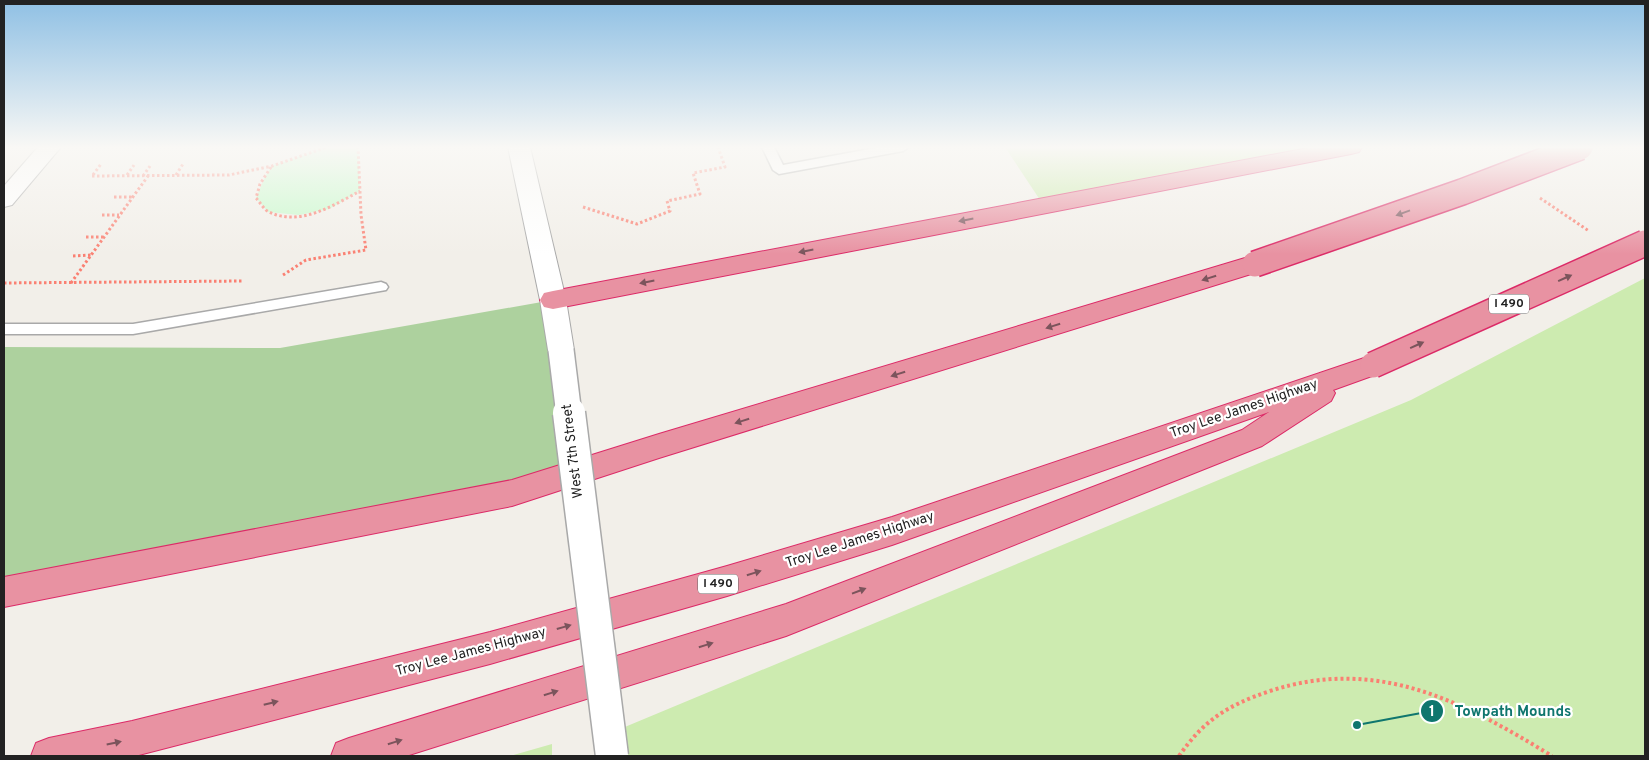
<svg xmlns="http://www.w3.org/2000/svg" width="1649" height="760" font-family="Overpass,sans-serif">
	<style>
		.grass { fill: #cdebb0 }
		.forest { fill: #add19e }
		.park { fill: #c8facc }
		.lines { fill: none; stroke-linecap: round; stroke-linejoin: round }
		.service-casing { stroke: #a9a9a9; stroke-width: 3 }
		.minor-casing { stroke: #a9a9a9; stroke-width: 2 }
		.tertiary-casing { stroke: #a9a9a9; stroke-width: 2 }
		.motorway-casing { stroke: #dc2a67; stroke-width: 2 }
		.path-far1 { stroke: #fa8072; stroke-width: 3; stroke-dasharray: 2.5 2.5; stroke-linecap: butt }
		.path { stroke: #fa8072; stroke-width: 4; stroke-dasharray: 3 3; stroke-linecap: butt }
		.service { fill: #fff; fill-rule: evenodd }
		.minor { fill: #fff; fill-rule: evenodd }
		.tertiary { fill: #fff; fill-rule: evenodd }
		.motorway { fill: #e892a2; fill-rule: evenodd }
		.tertiary-bridge-far1-casing { stroke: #a9a9a9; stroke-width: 28; stroke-linecap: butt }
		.tertiary-bridge-casing { stroke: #a9a9a9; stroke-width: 35; stroke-linecap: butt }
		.motorway-bridge-casing { stroke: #dc2a67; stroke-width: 28; stroke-linecap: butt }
		.tertiary-bridge-far1 { stroke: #fff; stroke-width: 25 }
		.tertiary-bridge { stroke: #fff; stroke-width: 32 }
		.motorway-bridge { stroke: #e892a2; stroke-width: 25 }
		.oneway { fill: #7b545c }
		.labels { text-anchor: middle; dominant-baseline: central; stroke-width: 4.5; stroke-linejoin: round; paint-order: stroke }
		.shield { fill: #fff; stroke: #646464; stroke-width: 1 }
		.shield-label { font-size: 12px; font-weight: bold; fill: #222 }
		.street-label { font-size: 14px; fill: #222; stroke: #fff }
		.leader { fill: none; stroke: #0f766e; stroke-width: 2 }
		.callout-dot { fill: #0f766e; stroke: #fff; stroke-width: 2 }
		.mark-label { font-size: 15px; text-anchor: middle; font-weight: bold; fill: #fff }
		.callout-label { font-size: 15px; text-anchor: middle; font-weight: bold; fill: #0f766e; stroke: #fff; stroke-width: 4.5; stroke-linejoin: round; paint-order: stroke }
	</style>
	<rect width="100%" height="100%" fill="#f2efe9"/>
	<!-- grass -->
	<path class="grass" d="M1005,147H1304L1167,182L1044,206Z
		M1645,278V756H612L608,734L1411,400Z
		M552,744V756H510Z"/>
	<!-- forest -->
	<path class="forest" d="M553,300L576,481L287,550L4,605V347L280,348Z"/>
	<!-- park -->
	<path class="park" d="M327,147H358L360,191L329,209L299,215L268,212L256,198L265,177L272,166Z"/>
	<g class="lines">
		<!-- service casing -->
		<g class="service-casing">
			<path id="service" d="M762,147H774L783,165L881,147H909L903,151L779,174L773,170Z
				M381,282L386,284L388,287L386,290L133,334H4V324H133Z"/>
		</g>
		<!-- minor casing -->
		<g class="minor-casing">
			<path id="minor" d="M38,147H61L12,205L4,207V186Z"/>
		</g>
		<!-- tertiary casing -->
		<g class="tertiary-casing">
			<path id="tertiary" d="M508,147H530L566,300L574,350L570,357L561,360L552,357L548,350L540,300Z"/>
		</g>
		<!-- motorway casing -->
		<g class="motorway-casing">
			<path id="motorway" d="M1313,147H1362L1359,152L1351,154L553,309L544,307L540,300L544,293L553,291Z
				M1255,255L1264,258L1267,264L1264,270L659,458L512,506L4,607V577L512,480L659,434Z
				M1373,355L1383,358L1387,365L1383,372L1333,390L1335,393L1331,401L1262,446L786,636L406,756H331L336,743L349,738L786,604L1242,430L1269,412L892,545L727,596L490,664L135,756H31L36,743L49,738L132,721L490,632L727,566L892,517Z"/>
		</g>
		<!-- path-far1 -->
		<path class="path-far1" d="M271,167L260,184L256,198C260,202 264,210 269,212C300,227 334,205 360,191
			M93,175L101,164
			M127,175L134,165
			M176,175L183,164
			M92,176L229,175L272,166L327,147
			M143,176L150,166
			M114,197H133
			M1540,198L1589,231
			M583,207L637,224L670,211L667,201L700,194L693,173L725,167L718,147
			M102,215H119
			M86,237H104
			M73,256L91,255
			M283,275L306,260L366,250L361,215L358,147
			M4,283L243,281
			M71,283L148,176"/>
		<!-- path -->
		<path class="path" d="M1179,756C1204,720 1228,705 1270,691C1377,656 1462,701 1552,756"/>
		<!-- service -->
		<use href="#service" class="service"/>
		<!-- minor -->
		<use href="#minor" class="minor"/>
		<!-- tertiary -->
		<use href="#tertiary" class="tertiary"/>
		<!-- motorway -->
		<use href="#motorway" class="motorway"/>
		<!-- tertiary-bridge-far1 casing -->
		<g class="tertiary-bridge-far1-casing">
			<path id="tertiary-bridge-far1" d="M561,350L569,415"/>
		</g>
		<!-- tertiary-bridge casing -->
		<g class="tertiary-bridge-casing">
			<path id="tertiary-bridge" d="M569,413L612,756"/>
		</g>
		<!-- motorway-bridge casing -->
		<g class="motorway-bridge-casing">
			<path id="motorway-bridge" d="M1255,264L1462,192L1580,147
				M1373,365L1645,243"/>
		</g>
		<!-- tertiary-bridge-far1 -->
		<use href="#tertiary-bridge-far1" class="tertiary-bridge-far1"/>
		<!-- tertiary-bridge -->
		<use href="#tertiary-bridge" class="tertiary-bridge"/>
		<!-- motorway-bridge -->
		<use href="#motorway-bridge" class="motorway-bridge"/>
	</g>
	<!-- one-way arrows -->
	<defs><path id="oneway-solid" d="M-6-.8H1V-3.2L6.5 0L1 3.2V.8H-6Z" transform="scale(1.25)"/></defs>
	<g class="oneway">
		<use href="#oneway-solid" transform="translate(1403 213) rotate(160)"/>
		<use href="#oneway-solid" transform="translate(966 220) rotate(169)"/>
		<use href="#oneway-solid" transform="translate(806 251) rotate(169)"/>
		<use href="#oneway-solid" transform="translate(1209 278) rotate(163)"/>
		<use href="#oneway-solid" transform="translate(1565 278) rotate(-24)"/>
		<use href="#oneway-solid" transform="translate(647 282) rotate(169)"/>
		<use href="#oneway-solid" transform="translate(1053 326) rotate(163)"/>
		<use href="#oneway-solid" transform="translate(1417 345) rotate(-24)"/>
		<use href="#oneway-solid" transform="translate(898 374) rotate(163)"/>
		<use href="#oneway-solid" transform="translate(742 421) rotate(163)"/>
		<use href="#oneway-solid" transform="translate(754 573) rotate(-17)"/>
		<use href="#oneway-solid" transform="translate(859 591) rotate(-21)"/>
		<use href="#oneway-solid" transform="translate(564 627) rotate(-16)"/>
		<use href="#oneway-solid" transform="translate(706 645) rotate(-17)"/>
		<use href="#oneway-solid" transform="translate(551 693) rotate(-17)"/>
		<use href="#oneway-solid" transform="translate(271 703) rotate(-14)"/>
		<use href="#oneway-solid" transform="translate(395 742) rotate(-17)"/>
		<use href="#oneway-solid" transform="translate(114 743) rotate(-12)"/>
	</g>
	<!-- sky -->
	<linearGradient id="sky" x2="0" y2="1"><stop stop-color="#8fc0e4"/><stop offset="0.58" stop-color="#f9f8f5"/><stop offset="1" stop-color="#f9f8f5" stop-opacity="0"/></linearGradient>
	<rect width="1649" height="254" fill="url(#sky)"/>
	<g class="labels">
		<!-- shield labels -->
		<g class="shield">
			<rect x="1489" y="294.5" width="40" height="19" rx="4"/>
			<rect x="698" y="574.5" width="40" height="19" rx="4"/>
		</g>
		<g class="shield-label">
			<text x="1509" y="304">I 490</text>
			<text x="718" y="584">I 490</text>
		</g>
		<!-- street labels -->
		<g class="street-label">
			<text transform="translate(1244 409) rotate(-19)">Troy Lee James Highway</text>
			<text transform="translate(573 451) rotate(-97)">West 7th Street</text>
			<text transform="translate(860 540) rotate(-18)">Troy Lee James Highway</text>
			<text transform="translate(471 652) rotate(-15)">Troy Lee James Highway</text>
		</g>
	</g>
	<!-- callouts -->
	<path class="leader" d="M1357 725L1432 711"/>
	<g class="callout-dot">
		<circle cx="1357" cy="725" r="5"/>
		<circle cx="1432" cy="711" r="12"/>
	</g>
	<g class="mark-label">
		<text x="1432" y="716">1</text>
	</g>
	<g class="callout-label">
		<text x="1513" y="716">Towpath Mounds</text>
	</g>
	<!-- border -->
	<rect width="1649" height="760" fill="none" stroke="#222222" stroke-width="10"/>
</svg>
